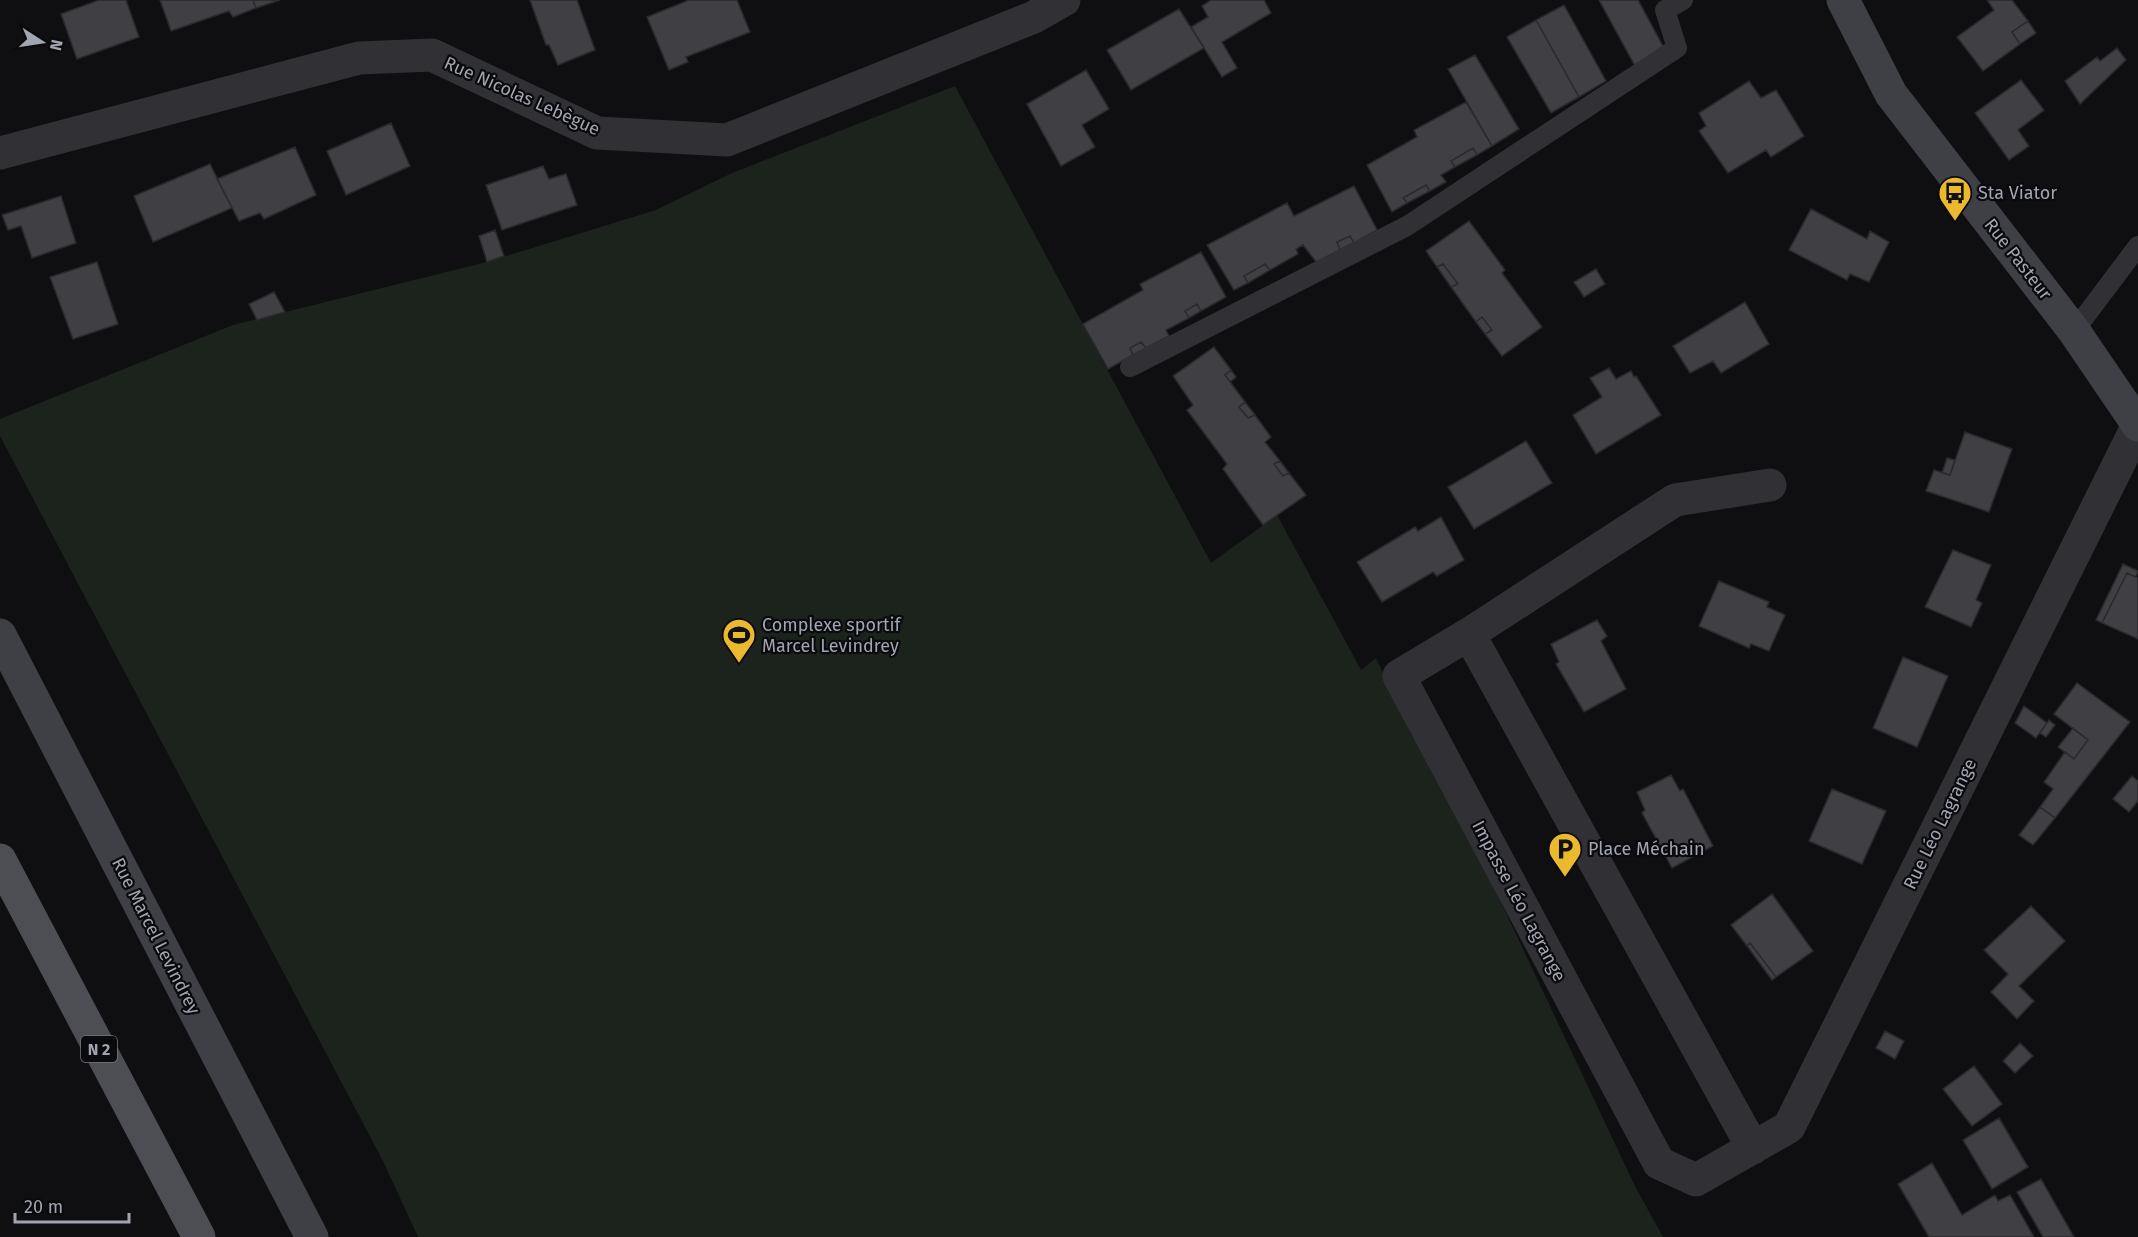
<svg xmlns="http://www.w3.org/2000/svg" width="2138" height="1237" font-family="'Fira Sans',sans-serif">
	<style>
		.green { fill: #1c231d }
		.building { fill: #3f3f44; stroke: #2a292d; stroke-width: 1.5 }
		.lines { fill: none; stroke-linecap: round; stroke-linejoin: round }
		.lane { stroke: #313135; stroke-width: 20 }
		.street { stroke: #313135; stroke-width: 33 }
		.secondary { stroke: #3f4045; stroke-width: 33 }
		.primary { stroke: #4d4e54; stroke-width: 33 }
		.labels { text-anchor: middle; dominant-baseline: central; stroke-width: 4.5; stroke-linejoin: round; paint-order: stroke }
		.shield { fill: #0a0a0c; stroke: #747680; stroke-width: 1.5 }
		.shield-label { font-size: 16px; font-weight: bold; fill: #a1a5b1 }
		.street-label { font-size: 18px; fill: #a1a5b1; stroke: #0a0a0c }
		.poi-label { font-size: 18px; fill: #a1a5b1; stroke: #0a0a0c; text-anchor: start }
	</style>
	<rect width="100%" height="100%" fill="#0f0f11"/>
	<!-- green -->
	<path class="green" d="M955,86L1211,563L1277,515L1361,670L1376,658L1413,738L1428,748L1635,1186L1663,1237H418L383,1161L0,436V419L233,325L487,262L656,210L732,173Z"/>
	<!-- building -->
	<path class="building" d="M99,0H126L139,37L77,59L61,14Z
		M160,0H253L256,8L233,17L229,11L171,31Z
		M253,0H280L256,8Z
		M530,0H577L595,50L558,65L549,45H546Z
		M689,0H737L750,32L686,57L688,62L669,70L647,17Z
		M1211,0H1264L1271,13L1222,42L1237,68L1222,77L1191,27L1208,17L1202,6Z
		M1599,0H1638L1664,48L1635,66Z
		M1987,0H2012L2028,21L2012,32L2020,44L1983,71L1957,37L1994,10Z
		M1564,5L1606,81L1579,97L1536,20Z
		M1179,9L1204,48L1131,90L1107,50Z
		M1536,20L1579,97L1551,113L1507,37Z
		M2028,21L2036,33L2020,44L2012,32Z
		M2117,48L2126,60L2080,104L2065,81L2097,57L2100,61Z
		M1475,55L1519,129L1492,146L1448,69Z
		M1086,70L1109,109L1082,125L1095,147L1061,166L1027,104Z
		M2021,80L2044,110L2018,130L2029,146L2009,160L1975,113Z
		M1749,81L1761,98L1776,90L1804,136L1771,157L1766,150L1728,173L1699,131L1706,126L1699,113Z
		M1466,102L1492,146L1477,155L1473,148L1451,161L1455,167L1441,175L1446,182L1430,191L1426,185L1403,198L1407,203L1392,212L1367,165L1417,137L1414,130Z
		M391,123L410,166L346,195L327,151Z
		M295,147L316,195L264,219L260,213L239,221L217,179Z
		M1473,148L1477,155L1455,167L1451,161Z
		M210,164L232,208L153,242L134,196Z
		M543,166L549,179L566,174L577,205L502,230L486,185Z
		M1426,185L1430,191L1407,203L1403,198Z
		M1354,186L1377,230L1354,243L1350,236L1337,242L1340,250L1317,263L1303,245L1296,249L1298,254L1270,270L1265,264L1244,276L1248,283L1234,290L1207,245L1287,203L1294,216Z
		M61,196L76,243L32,258L21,226L8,230L2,215Z
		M1811,209L1867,239L1870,231L1889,242L1869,282L1850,274L1847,280L1789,250Z
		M1469,221L1505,270L1502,273L1542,327L1502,356L1485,334L1492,330L1482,317L1476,322L1451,287L1458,284L1443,264L1437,267L1426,251Z
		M495,230L504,256L487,262L479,236Z
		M1350,236L1354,243L1340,250L1337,242Z
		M1201,252L1226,297L1201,311L1197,304L1185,311L1189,318L1166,330L1169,336L1146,348L1141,342L1130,348L1133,355L1108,369L1083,324L1143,290L1140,284Z
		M97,262L118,324L73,339L50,277Z
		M1265,264L1270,270L1248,283L1244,276Z
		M1443,264L1458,284L1451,287L1437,267Z
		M1596,269L1605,284L1584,297L1574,282Z
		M274,292L285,312L257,320L249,304Z
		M1745,302L1769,344L1721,373L1713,361L1690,373L1673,346Z
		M1197,304L1201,311L1189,318L1185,311Z
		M1482,317L1492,330L1485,334L1476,322Z
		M1141,342L1146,348L1133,355L1130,348Z
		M1214,347L1231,370L1225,375L1245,402L1239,407L1248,418L1255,415L1271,437L1265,442L1280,461L1274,464L1283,476L1289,473L1306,495L1263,525L1223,469L1227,464L1187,410L1193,405L1173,376Z
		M1609,368L1616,379L1631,371L1634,377L1636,376L1661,415L1596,454L1573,415L1602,397L1590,378Z
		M1231,370L1236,377L1230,382L1225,375Z
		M1245,402L1255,415L1248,418L1239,407Z
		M1965,432L2012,449L1989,512L1926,491L1934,470L1950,475Z
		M1526,441L1552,483L1474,529L1448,487Z
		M1947,458L1955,460L1950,475L1942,473Z
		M1280,461L1289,473L1283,476L1274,464Z
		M1441,517L1464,560L1437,576L1433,572L1382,602L1357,562L1415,527L1418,531Z
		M1953,550L1991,565L1976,600L1982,603L1971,627L1925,607Z
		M2123,564L2138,571L2136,577L2127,573L2102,623L2096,620Z
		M2127,573L2138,578V639L2102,623Z
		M1719,581L1769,602L1767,607L1785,615L1769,651L1751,644L1749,648L1699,626Z
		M1597,620L1607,636L1601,641L1626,689L1584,712L1556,664L1559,662L1551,644Z
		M1903,657L1948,676L1917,747L1873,728Z
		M2077,683L2130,722L2055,818L2040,807L2053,789L2044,782L2065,752L2074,759L2088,740L2054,714Z
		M2024,706L2047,723L2036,738L2015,723Z
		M2049,720L2055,725L2046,737L2040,733Z
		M2073,728L2088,740L2074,759L2058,747Z
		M1671,775L1680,791L1683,789L1713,846L1672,868L1642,813L1645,810L1637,792Z
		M2132,776L2138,781V801L2129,812L2113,799Z
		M1832,789L1886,811L1862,864L1809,841Z
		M2040,807L2055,818L2033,845L2019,835Z
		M1772,894L1813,951L1776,977L1750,943L1747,946L1731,925Z
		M2031,906L2065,941L2019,986L2034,1001L2017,1019L1991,992L2008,974L1984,950Z
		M1750,943L1776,977L1772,980L1747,946Z
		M1885,1031L1904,1041L1895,1059L1876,1048Z
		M2020,1043L2033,1056L2015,1073L2003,1061Z
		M1974,1066L2002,1104L1972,1126L1943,1089Z
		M1999,1118L2028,1167L1992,1189L1963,1140Z
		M1932,1163L1962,1215L1995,1195L1998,1201L2010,1195L2034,1237H1929L1898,1184Z
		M2041,1179L2074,1237H2043L2017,1192Z"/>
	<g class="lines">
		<!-- lane -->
		<path class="lane" d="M2074,331L2138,246
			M1130,367L1407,226L1677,48L1665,10L1683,0"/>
		<!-- street -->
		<path class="street" d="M0,153L359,58L432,55L597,133L727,140L1034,17L1064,0
			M1469,634L1675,500L1770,485
			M1753,1148L1469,634L1399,676L1659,1163L1696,1180L1789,1127L2138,425"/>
		<!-- secondary -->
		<path class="secondary" d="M1843,0L1891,94L2074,331L2138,425
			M0,635L312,1237"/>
		<!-- primary -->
		<path class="primary" d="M0,860L199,1237"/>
	</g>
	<!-- icons -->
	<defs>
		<g id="bus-pin" transform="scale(1.725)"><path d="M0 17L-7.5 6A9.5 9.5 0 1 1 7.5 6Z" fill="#eab92d" stroke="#0a0a0c"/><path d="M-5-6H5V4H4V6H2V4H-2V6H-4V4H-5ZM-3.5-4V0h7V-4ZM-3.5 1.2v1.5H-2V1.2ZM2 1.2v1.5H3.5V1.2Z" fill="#111"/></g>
		<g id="stadium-pin" transform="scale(1.725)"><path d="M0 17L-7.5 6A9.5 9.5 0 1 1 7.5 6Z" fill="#eab92d" stroke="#0a0a0c"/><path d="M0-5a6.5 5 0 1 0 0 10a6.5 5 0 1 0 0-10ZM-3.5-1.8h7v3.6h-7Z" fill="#111"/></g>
		<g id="parking-pin" transform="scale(1.725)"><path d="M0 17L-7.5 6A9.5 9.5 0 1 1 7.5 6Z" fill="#eab92d" stroke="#0a0a0c"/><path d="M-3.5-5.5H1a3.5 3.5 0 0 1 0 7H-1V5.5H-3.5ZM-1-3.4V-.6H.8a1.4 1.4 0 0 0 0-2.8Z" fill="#111"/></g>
	</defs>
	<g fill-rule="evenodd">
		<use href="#bus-pin" x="1955" y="193"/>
		<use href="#stadium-pin" x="739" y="635"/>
		<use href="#parking-pin" x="1565" y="849"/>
	</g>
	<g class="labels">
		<!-- shield labels -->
		<rect class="shield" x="81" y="1036" width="36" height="26" rx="4.5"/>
		<g class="shield-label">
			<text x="99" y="1049">N 2</text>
		</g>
		<!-- street labels -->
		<g class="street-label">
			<text transform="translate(522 96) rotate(24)">Rue Nicolas Lebègue</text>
			<text transform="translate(2018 259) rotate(52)">Rue Pasteur</text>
			<text transform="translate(1940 824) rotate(-64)">Rue Léo Lagrange</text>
			<text transform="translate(1519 901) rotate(62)">Impasse Léo Lagrange</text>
			<text transform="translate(156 936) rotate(63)">Rue Marcel Levindrey</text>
		</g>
		<!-- poi labels -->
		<g class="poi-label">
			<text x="1978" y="193">Sta Viator</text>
			<text x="762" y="625">Complexe sportif<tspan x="762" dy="21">Marcel Levindrey</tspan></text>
			<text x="1588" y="849">Place Méchain</text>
		</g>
	</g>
	<!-- north arrow -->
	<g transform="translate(42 42) rotate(102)" stroke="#0a0a0c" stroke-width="4.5" paint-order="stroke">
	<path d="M0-4.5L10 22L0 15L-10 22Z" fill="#a1a5b1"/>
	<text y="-9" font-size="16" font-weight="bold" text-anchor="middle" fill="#a1a5b1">N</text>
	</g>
	<!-- scale -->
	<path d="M15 1213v9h114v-9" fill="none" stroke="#a1a5b1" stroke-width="3"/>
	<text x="24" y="1213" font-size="18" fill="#a1a5b1" stroke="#0a0a0c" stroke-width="4.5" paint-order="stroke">20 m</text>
</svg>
